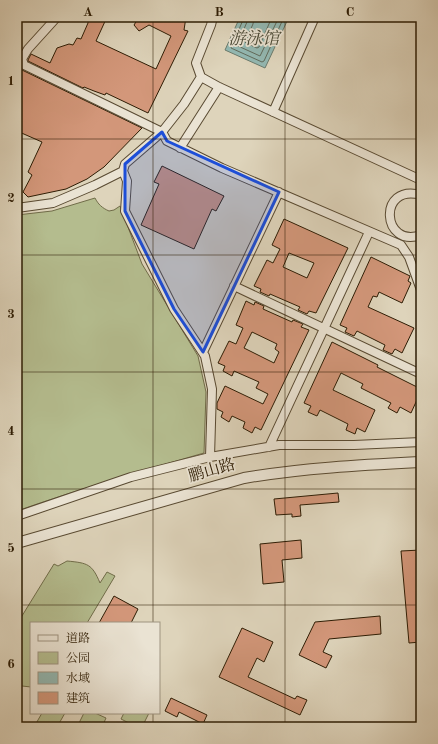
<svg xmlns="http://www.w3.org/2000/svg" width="438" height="744" font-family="'Old Standard TT','Noto Serif SC',serif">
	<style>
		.green { fill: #b4bc8e; stroke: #706c49 }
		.water { fill: #93b8b2; stroke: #6a7a6c }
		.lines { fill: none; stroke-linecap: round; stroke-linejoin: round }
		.shore { stroke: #606a5b; stroke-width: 1 }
		.building { fill: #d3977a; stroke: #2d1c04; fill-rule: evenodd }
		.minor-casing { stroke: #594a32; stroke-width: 10 }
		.tertiary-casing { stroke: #594a32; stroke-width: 12 }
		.minor { stroke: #eae3d3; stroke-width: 8 }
		.tertiary { stroke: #eae3d3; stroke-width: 10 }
		.marked { fill: #1d4ed8; fill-opacity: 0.2; stroke: #1d4ed8; stroke-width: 3; stroke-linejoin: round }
		.grid { fill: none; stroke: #2d1c04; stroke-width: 1; stroke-opacity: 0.55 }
		.labels { text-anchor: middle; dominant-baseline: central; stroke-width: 3.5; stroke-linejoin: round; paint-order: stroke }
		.street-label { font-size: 16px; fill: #2d1c04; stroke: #eae3d3 }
		.water-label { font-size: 17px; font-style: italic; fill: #4c4b38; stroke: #eae3d3 }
		.neatline { fill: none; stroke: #2d1c04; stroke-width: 1.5 }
		.grid-label { font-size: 13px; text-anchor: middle; font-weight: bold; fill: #2d1c04 }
	</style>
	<rect width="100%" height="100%" fill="#ded4bb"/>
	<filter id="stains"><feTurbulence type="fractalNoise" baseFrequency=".005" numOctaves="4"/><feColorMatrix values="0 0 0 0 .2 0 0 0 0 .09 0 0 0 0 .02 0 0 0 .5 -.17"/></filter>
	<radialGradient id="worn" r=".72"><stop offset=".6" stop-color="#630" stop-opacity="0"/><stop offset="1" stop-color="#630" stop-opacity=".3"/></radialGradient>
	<!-- green -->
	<path class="green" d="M95,198C98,204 102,208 109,211L114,210L120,206L142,264L198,356L206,392L204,453C141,471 79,489 17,511V215L52,211Z
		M67,561C88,563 92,564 100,583L107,572L115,576L87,623H31V687L22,686L17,683V624L54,564L58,566Z
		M42,713H65L57,727H34Z
		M84,713H95L106,718L102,727H77Z
		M124,713H149L142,727H137L121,719Z"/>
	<!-- water -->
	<path class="water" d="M240,17H289L265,68L225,50Z"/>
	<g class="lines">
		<!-- shore -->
		<path class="shore" d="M243,17V20L231,48L262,62L264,61L284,17
			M248,17L247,22L237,45L238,46L260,56L261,54L279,17
			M254,17L253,24L245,42L246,43L257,48L259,47L272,17"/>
	</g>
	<!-- building -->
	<path class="building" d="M88,17H107L96,41L156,69L171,36L149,25L139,31L134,25L139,17H186L184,30L188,31L148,113L106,93L105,95L94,91L84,87L83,88L28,61V60L31,54L50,63L57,48L69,44L73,45L77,38L81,39L88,23Z
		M21,69L22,70L142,128L104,167L87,179L66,189L28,197L23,192L32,175L28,172L42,142L17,131V73Z
		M162,166L224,196L216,211L212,209L194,249L141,225L159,184L154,182Z
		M284,219L348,248L316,313L309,311L307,314L298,310L300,307L270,294L269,296L260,292L261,289L254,286L267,260L273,263L280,249L272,245ZM289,253L314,263L307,278L283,267Z
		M371,257L410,276L408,281L411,283L402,303L379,292L377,297L373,296L368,307L414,328L402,353L395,349L392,354L383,350L385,345L357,331L354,336L345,332L347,328L340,325Z
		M246,301L254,305L255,302L264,306L263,309L292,322L293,320L303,324L301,327L309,330L261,430L255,427L252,433L243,428L245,422L232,416L229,422L221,417L223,412L217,409V403L225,386L263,404L268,394L256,388L259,382L234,371L232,376L223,371L225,366L218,363L229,341L236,344L243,328L236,325ZM252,332L277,344L275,349L279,352L274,363L244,348Z
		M332,342L378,365L377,367L421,389V391L411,413L400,407L397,413L388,408L391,403L361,388L363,384L341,373L333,390L375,410L365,432L357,428L355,434L346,430L348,424L320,410L317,416L308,412L311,406L304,403Z
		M338,493L339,502L300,505L301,516L292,517V514L276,515L274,499Z
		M301,540L302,558L282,560L284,582L263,584L260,544Z
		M421,550V642L409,643L401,551Z
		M114,596L138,609L131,623H99Z
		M380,616L381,634L329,639L323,652L332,656L326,668L299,655L315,622Z
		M242,628L273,642L264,662L257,658L248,677L295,699L297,696L307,700L300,715L219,677Z
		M171,698L207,715L203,724L179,712L177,717L165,711Z"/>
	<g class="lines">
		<!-- minor casing -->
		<g class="minor-casing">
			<path id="minor" d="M22,59L24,65L162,132L184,104L201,77L196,63L211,25L213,17
				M17,63L22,59L28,49L57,17
				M201,77L219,87L421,180
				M273,112L315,17
				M180,148L219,87
				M123,171L127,181L125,211L174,309L205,356L212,389L210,457
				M421,195C377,183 382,249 421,235
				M17,208L53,203L95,185L123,171L125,164L162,132L167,141L222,168L401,245L409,257L421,290
				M234,286L421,374
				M203,352L279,192
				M269,447L369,232
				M17,516L131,477L210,457L279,445H354L421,442"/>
		</g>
		<!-- tertiary casing -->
		<g class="tertiary-casing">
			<path id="tertiary" d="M17,543L244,478C302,468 362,465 421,462"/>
		</g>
		<!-- minor -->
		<use href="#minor" class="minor"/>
		<!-- tertiary -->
		<use href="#tertiary" class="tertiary"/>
	</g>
	<!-- marked area -->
	<path class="marked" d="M162,132L167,141L279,192L203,352L174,309L125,211V164Z"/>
	<!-- grid -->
	<path class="grid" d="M153,17V623M285,17V727M17,139H421M17,255H421M17,372H421M17,489H421M17,605H421M153,713V727"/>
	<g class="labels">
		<!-- street labels -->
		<g class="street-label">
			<text transform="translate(212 471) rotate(-16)">鹏山路</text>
		</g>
		<!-- water labels -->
		<g class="water-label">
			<text x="254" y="39">游泳馆</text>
		</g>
	</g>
	<!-- margin -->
	<rect width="438" height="744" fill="none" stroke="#ded4bb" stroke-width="44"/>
	<!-- legend -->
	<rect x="30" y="622" width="130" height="92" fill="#eae3d3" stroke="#9e9380"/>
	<rect x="38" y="635" width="20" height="6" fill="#eae3d3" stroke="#9e9380"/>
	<text x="66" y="642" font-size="12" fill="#2d1c04">道路</text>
	<rect x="38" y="652" width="20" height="12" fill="#b4bc8e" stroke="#9e9380"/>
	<text x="66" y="662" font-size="12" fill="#2d1c04">公园</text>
	<rect x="38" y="672" width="20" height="12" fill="#93b8b2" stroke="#9e9380"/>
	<text x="66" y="682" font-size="12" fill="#2d1c04">水域</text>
	<rect x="38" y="692" width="20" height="12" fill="#d3977a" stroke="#9e9380"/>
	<text x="66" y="702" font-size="12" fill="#2d1c04">建筑</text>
	<rect x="22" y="22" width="394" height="700" class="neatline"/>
	<g class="grid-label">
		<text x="88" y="16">A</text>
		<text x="219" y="16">B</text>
		<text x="350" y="16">C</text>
		<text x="11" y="85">1</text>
		<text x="11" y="202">2</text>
		<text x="11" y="318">3</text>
		<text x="11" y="435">4</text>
		<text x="11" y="552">5</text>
		<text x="11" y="668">6</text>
	</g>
	<rect width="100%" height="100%" filter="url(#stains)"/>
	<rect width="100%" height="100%" fill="url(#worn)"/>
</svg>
